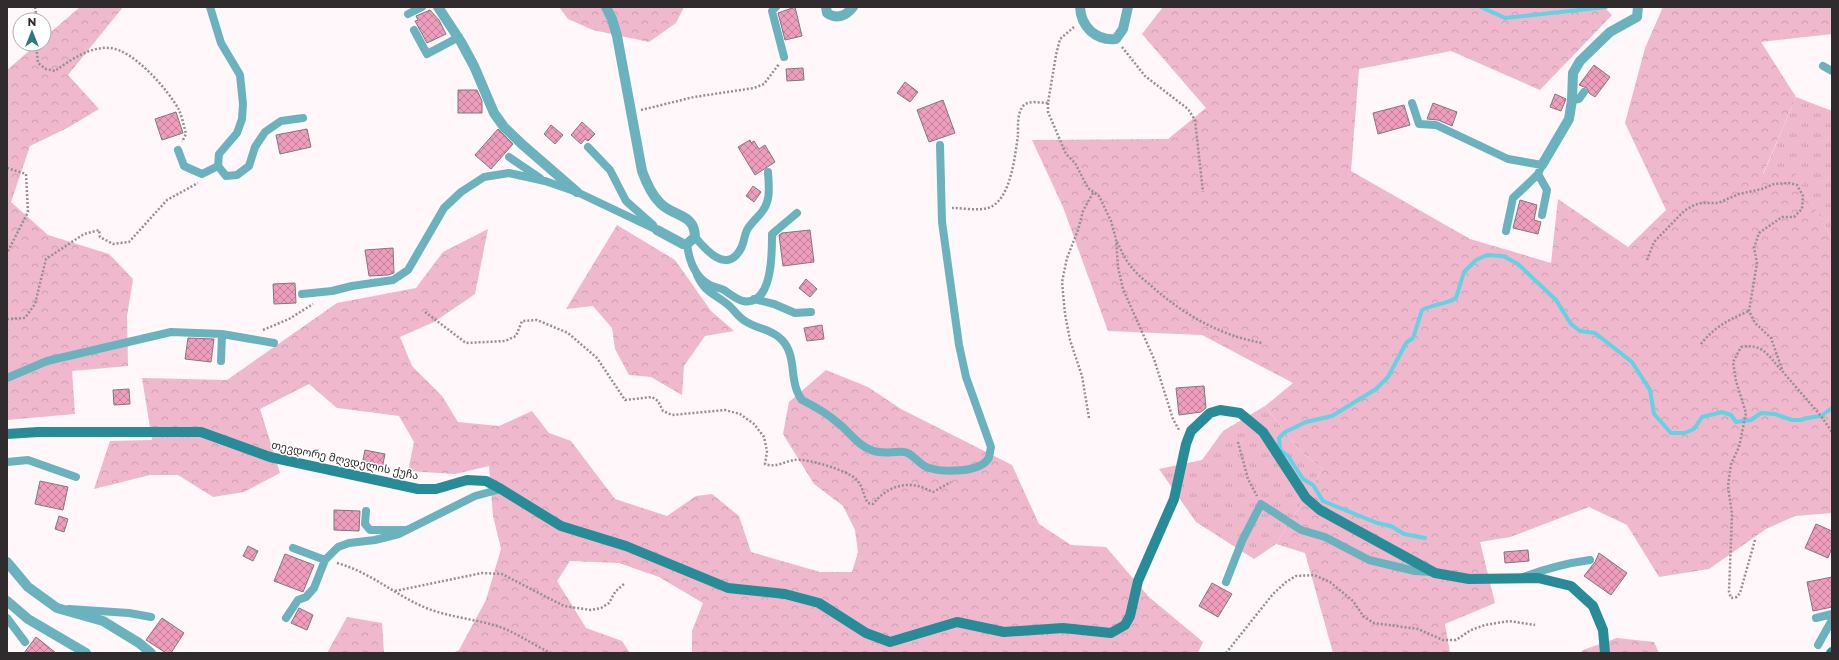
<svg xmlns="http://www.w3.org/2000/svg" width="1839" height="660" font-family="Montserrat,'Noto Sans Georgian',sans-serif">
	<style>
		.grass { fill: url(#grass-tufts) }
		.forest { fill: url(#forest-crowns) }
		.lines { fill: none; stroke-linecap: round; stroke-linejoin: round }
		.stream { stroke: #62d3e4; stroke-width: 4 }
		.building { fill: url(#building-cross-hatch); stroke: #82777b }
		.path { stroke: #968f91; stroke-width: 2.5; stroke-dasharray: 2 2; stroke-linecap: butt }
		.lane { stroke: #6ab2bd; stroke-width: 8 }
		.street { stroke: #6ab2bd; stroke-width: 10 }
		.secondary { stroke: #278b98; stroke-width: 10 }
		.labels { text-anchor: middle; dominant-baseline: central; stroke-width: 3; stroke-linejoin: round; paint-order: stroke }
		.street-label { font-size: 11px; fill: #302b2c; stroke: #fff }
	</style>
	<defs>
		<pattern id="grass-tufts" width="24" height="20" patternUnits="userSpaceOnUse"><rect width="24" height="20" fill="#efb8cc"/><path d="M3 7l-1-3M5 7V3M7 7l1-3M15 17l-1-3M17 17v-4M19 17l1-3" fill="none" stroke="#cd9eaf"/></pattern>
		<pattern id="forest-crowns" width="20" height="18" patternUnits="userSpaceOnUse"><rect width="20" height="18" fill="#efb8cc"/><path d="M2 6a3 3 0 1 1 6 0M12 15a3 3 0 1 1 6 0" fill="none" stroke="#cd9eaf"/></pattern>
		<pattern id="building-cross-hatch" width="8" height="8" patternUnits="userSpaceOnUse"><rect width="8" height="8" fill="#ef9dbd"/><path d="M0 0l8 8M0 8l8-8" fill="none" stroke="#c2809a"/></pattern>
	</defs>
	<rect width="100%" height="100%" fill="#fff7fa"/>
	<!-- grass -->
	<path class="grass" d="M1796,97L1832,111V238L1793,171L1763,175Z
		M1265,406L1299,450L1323,469L1276,544L1254,559L1196,522L1159,469L1202,460L1223,431Z"/>
	<!-- forest -->
	<path class="forest" d="M80,7H123L68,75L99,109L69,127L30,146L11,202L48,235L109,254L133,279L127,316L128,366L72,371L75,414L7,420V70L37,44H44V38Z
		M559,7H684L676,23L649,42L593,30L568,19Z
		M1163,7H1604L1612,15L1540,90L1451,51L1359,69L1351,171L1470,239L1551,263L1558,199L1628,247L1666,210L1625,123L1645,48L1663,7H1832V34L1761,42L1796,97L1763,174L1793,170L1832,238V513L1795,516L1766,529L1709,569L1659,577L1627,525L1589,507L1510,537L1480,542L1495,603L1445,624L1450,653H1333L1305,553L1276,544L1323,469L1299,450L1265,406L1293,383L1202,335L1108,331L1063,207L1032,140L1168,139L1206,108L1142,34Z
		M617,225L675,260L711,311L734,331L705,336L684,366L682,395L651,377L629,375L615,349L612,328L593,306L566,309Z
		M488,229L475,294L434,322L400,337L412,366L442,396L458,422L499,426L532,411L549,433L571,441L615,499L667,516L696,496L712,494L739,516L751,552L820,572H852L858,552L855,530L843,506L814,484L783,434L789,402L826,370L868,387L901,409L1012,465L1039,524L1071,545L1106,547L1149,597L1203,642L1198,653H692V631L703,603L659,577L619,563L570,561L557,581L586,628L622,641L630,653H452L459,650L486,600L501,549L493,516L489,466L455,474L408,471L414,442L399,416L337,408L309,384L260,409L280,473L244,492L213,497L178,475H150L94,489L110,441L152,440L142,378L227,380L337,303L416,288L443,252Z
		M347,617L382,623L384,653H389H327Z
		M1617,638L1654,642L1659,653H1580L1583,650Z"/>
	<g class="lines">
		<!-- stream -->
		<path class="stream" d="M1481,7L1505,18L1606,7
			M1425,538L1404,534L1391,526L1377,523L1323,501L1313,485L1303,479L1288,456L1280,450L1279,438L1285,432L1306,422L1332,416L1376,389L1388,377L1406,343L1413,338L1422,310C1434,304 1444,305 1456,298L1464,272L1476,260L1487,255L1503,256L1518,264L1556,300L1571,324L1580,331L1595,333L1632,362L1650,390L1654,414L1671,433H1684L1694,429L1702,417L1722,412L1731,415L1736,422L1751,420L1761,413L1775,414L1792,420H1801L1807,418L1821,416L1832,408"/>
	</g>
	<!-- building -->
	<path class="building" d="M795,7L802,36L785,40L778,13Z
		M430,10L439,20L446,34L427,43L415,21L418,20L416,16Z
		M1594,65L1610,77L1595,97L1589,93L1587,88L1579,85Z
		M803,68L804,80L787,81L786,69Z
		M905,82L918,92L910,102L897,93Z
		M458,90H477L482,101V113H458Z
		M1555,94L1566,99L1561,111L1550,107Z
		M943,100L955,133L929,142L917,110Z
		M1433,103L1457,112L1452,126L1438,120L1427,119Z
		M1404,105L1410,125L1378,134L1373,113Z
		M176,112L183,133L162,140L155,119Z
		M582,122L595,134L588,141L585,139L581,144L571,135Z
		M551,125L563,135L555,144L544,134Z
		M307,129L311,147L280,154L276,135Z
		M498,129L513,144L491,169L475,155Z
		M750,140L751,143L754,141L759,149L765,145L775,162L755,175L738,147Z
		M753,186L761,192L754,202L746,196Z
		M1520,200L1537,205L1534,220L1541,222L1538,234L1513,228Z
		M810,230L814,262L783,266L779,235L782,233Z
		M393,248L394,273L388,275L369,276L365,250Z
		M806,279L817,289L810,297L799,288Z
		M295,283L296,303L274,304L273,284Z
		M822,325L824,339L807,341L804,328Z
		M188,338L214,339L211,362L185,359Z
		M1204,386L1206,408L1201,412L1179,415L1176,388Z
		M129,389L130,404L114,405L113,390Z
		M365,450L385,454L382,469L362,465Z
		M40,481L68,487L63,510L35,504Z
		M334,510L360,511L359,531L334,530Z
		M59,516L68,519L64,532L55,529Z
		M1816,524L1832,531V548L1828,558L1805,548Z
		M248,546L258,551L253,561L243,556Z
		M1528,550L1529,561L1505,563L1504,552Z
		M1599,553L1627,573L1611,595L1584,576L1595,562Z
		M285,554L314,565L303,592L274,581Z
		M1832,577V607L1813,611L1807,582Z
		M1212,583L1232,594L1218,617L1199,606Z
		M299,608L313,615L307,630L291,623Z
		M162,618L184,633L171,653H166L146,640Z
		M36,637L56,653H24Z"/>
	<g class="lines">
		<!-- path -->
		<path class="path" d="M35,7L37,20
			M36,44L38,63L46,69L55,71C70,60 91,46 110,48C134,50 169,91 179,110C182,117 184,126 186,134L182,142
			M1122,47L1145,76L1188,109L1195,120L1203,192
			M1048,103V112L1066,154L1075,163L1088,188L1099,196L1111,221L1116,239L1118,267L1123,289L1154,359L1173,419L1179,430
			M641,110L694,97L754,88L764,84L779,64
			M7,168L26,174L28,212L7,253
			M952,208C963,208 977,211 988,208C1011,201 1015,155 1018,135C1018,126 1017,112 1024,105C1030,100 1040,103 1048,103L1056,55L1060,39L1074,27
			M1117,242C1120,247 1122,253 1125,258C1131,268 1139,276 1148,283C1181,313 1218,335 1262,343
			M1647,260L1654,242L1684,211L1694,205L1702,203H1718L1739,194L1762,189L1774,184L1789,183L1797,185L1803,196L1802,209L1794,217H1782L1759,233L1754,248L1757,263L1749,311L1755,323L1771,338L1783,372L1821,416L1832,432
			M425,312L466,343L505,341L516,336L522,321L537,320L568,333L597,358L625,400L652,397L658,401L663,411L672,415L725,410L740,414L754,424L764,437L767,451L765,464C775,468 784,462 794,460C807,458 846,470 856,479C863,486 863,495 868,503L873,504C884,490 900,482 918,486C923,487 928,490 933,492L951,482
			M7,319L25,318L35,304L46,259L84,234L99,230L100,237L113,244L129,242L167,200L198,183
			M263,330L289,319L313,304
			M1701,344C1714,327 1730,319 1749,311
			M1089,418L1082,376L1070,340L1065,314L1062,282L1067,258L1078,230L1083,211L1093,193
			M1238,442L1248,479L1257,496
			M1755,540L1740,593L1737,597L1731,598L1729,592L1732,514L1728,486L1731,464L1739,447L1746,413L1736,381L1733,362L1741,347C1762,343 1768,355 1781,370
			M337,563C370,572 395,595 426,608C449,617 474,619 497,626C516,632 533,645 551,653
			M395,591L482,573L502,574L564,606L591,610L601,608L609,603L615,592L625,583
			M1226,653L1273,594L1286,582L1296,576L1314,575L1330,582L1353,601L1364,617L1374,623L1418,629L1443,640H1456L1471,630L1485,625L1509,621L1535,625"/>
		<!-- lane -->
		<path class="lane" d="M210,7L221,43L240,75L243,104L242,119L237,133L219,154L218,166L226,176L237,175L249,166L255,147L265,132L281,121L303,118
			M776,7L772,11L784,57
			M408,14L422,7
			M414,30L427,54L459,37
			M1823,66L1832,71
			M1572,100L1579,99L1584,92
			M1412,103L1419,124L1436,125L1508,159L1542,165L1538,174L1530,182L1513,198L1506,231
			M588,147L610,170L626,201L653,225
			M178,150L184,166L202,174L218,166
			M509,157L540,178
			M1538,174L1547,190L1542,215
			M695,237C705,249 726,274 740,250C744,244 744,236 747,230C750,224 756,219 761,213C771,201 769,188 768,172
			M687,244C689,260 694,277 710,285C714,287 720,288 724,290C730,294 736,299 743,301C773,307 772,251 772,234L797,213
			M697,275C705,293 714,293 727,304C734,309 737,316 745,321C757,329 772,329 782,340C798,357 788,382 802,400C814,406 827,413 838,423C849,431 857,445 871,450C883,455 892,451 904,452C914,453 919,466 929,468C943,472 979,473 988,459C990,456 990,450 991,447L966,377L959,345L942,222L940,145
			M302,294L332,291L352,286L393,280L408,270L444,208L461,192L484,177L509,173L545,181L577,192L657,230
			M754,299L774,304L795,313L811,312
			M221,361L222,334
			M7,378L47,361L171,332L222,334L274,343
			M7,462L28,460L76,477
			M366,511L365,524L370,530H405
			M293,548L325,560
			M1523,577C1545,569 1567,563 1590,560
			M1226,582L1242,541L1261,504L1301,530L1325,537L1369,560L1415,571L1432,572
			M69,609L129,613L151,617
			M7,618L25,642
			M286,618L298,600L306,597L314,588L325,560L338,547L349,543L375,540L399,534L475,496L501,489
			M1816,618L1832,614
			M1818,645L1832,620"/>
		<!-- street -->
		<path class="street" d="M438,7L461,42L474,66L494,113L504,127L524,146L577,192
			M606,7L612,19L617,36L642,171C646,182 651,194 660,203C673,217 695,213 695,237L687,244H683L657,230
			M826,7L827,13C837,20 846,16 853,7
			M1080,7C1081,27 1096,41 1116,39L1123,29L1128,7
			M1542,165L1569,119L1572,100L1573,73L1580,61L1610,32L1637,17L1638,7
			M7,562L28,587L57,608L103,621L139,643L151,653
			M7,601L28,619L86,653"/>
		<!-- secondary -->
		<path class="secondary" d="M7,434L38,432H201L270,457L418,489H436L467,480L486,481L501,489L561,526L626,546L728,588L785,594L819,603L866,633L890,642L957,622L1004,632L1063,628L1111,633L1125,625L1130,616L1138,581L1174,499L1186,444L1191,431L1210,413L1220,410L1240,413L1263,432L1306,498L1320,510L1435,573L1469,579L1538,578L1571,586L1593,606L1603,630L1605,653
			M1831,653L1832,652"/>
	</g>
	<g class="labels">
		<!-- street labels -->
		<g class="street-label">
			<text transform="translate(345 460) rotate(12)">თევდორე მღვდელის ქუჩა</text>
		</g>
	</g>
	<!-- border -->
	<rect width="1839" height="660" fill="none" stroke="#302b2c" stroke-width="16"/>
	<!-- north arrow -->
	<g transform="translate(32 32)"><circle r="19" fill="#ffffff" stroke="#acaaab"/>
	<path d="M0-3L7 15L0 10L-7 15Z" fill="#307782"/>
	<text y="-6" font-size="11" font-weight="bold" text-anchor="middle" fill="#302b2c">N</text>
	</g>
</svg>
